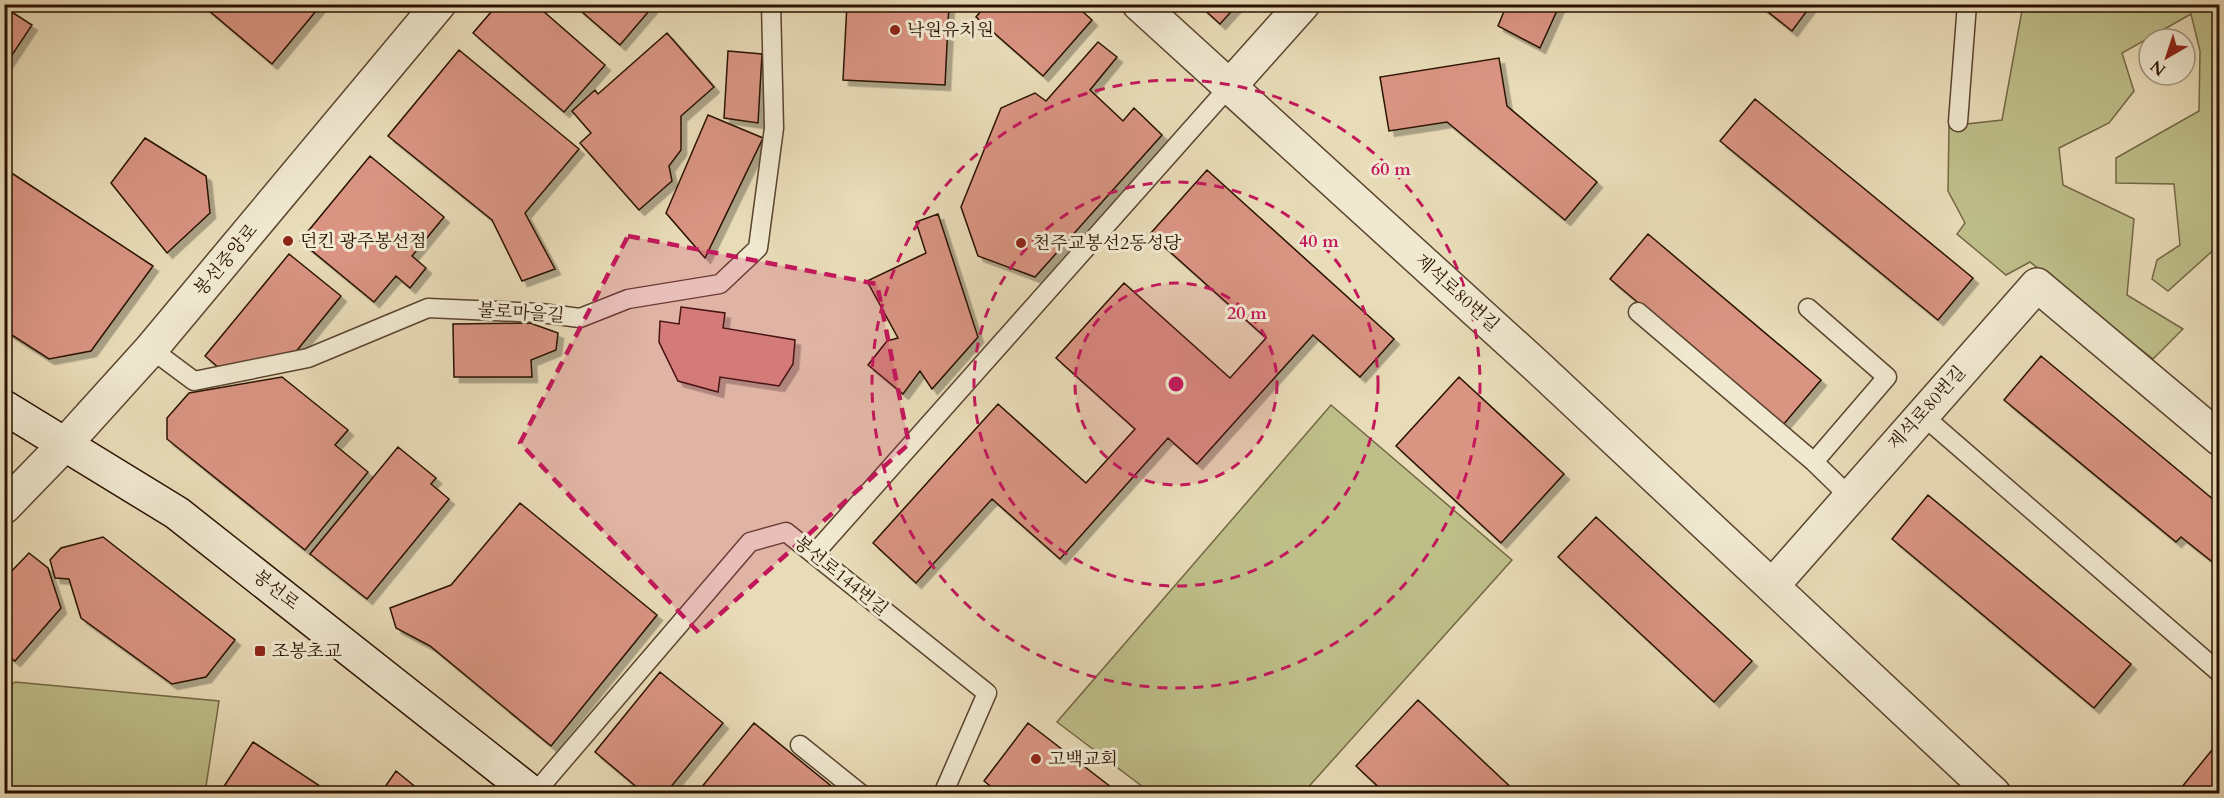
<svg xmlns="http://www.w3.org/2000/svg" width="2224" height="798" font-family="Cardo,'Noto Serif KR',serif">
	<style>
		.green { fill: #bebe89; stroke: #746844; stroke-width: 1.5 }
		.building { fill: #d99482; stroke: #2a1200; stroke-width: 1.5; filter: url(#shadow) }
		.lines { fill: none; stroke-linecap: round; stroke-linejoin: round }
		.service-casing { stroke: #5a442e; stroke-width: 21 }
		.minor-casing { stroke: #5a442e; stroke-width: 36 }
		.tertiary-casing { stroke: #5a442e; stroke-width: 36 }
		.secondary-casing { stroke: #2a1200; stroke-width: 36 }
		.service { stroke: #f0e8d0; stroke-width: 18 }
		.minor { stroke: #f0e8d0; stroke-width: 33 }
		.tertiary { stroke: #f0e8d0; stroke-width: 33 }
		.secondary { stroke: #f0e8d0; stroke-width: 33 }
		.marked { fill: #c2185b; fill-opacity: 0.2; stroke: #c2185b; stroke-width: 4.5; stroke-dasharray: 12 8; stroke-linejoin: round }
		.ring { fill: none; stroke: #c2185b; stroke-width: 3; stroke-dasharray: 10 8 }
		.poi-dot { fill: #8f2418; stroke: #f0e8d0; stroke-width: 2 }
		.labels { text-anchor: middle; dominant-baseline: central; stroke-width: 6; stroke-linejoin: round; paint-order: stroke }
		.poi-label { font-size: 18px; fill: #2a1200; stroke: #f0e8d0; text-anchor: start }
		.street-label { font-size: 18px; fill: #2a1200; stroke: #f0e8d0 }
		.centre { fill: #c2185b; stroke: #f0e8d0; stroke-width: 3 }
		.ring-label { font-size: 18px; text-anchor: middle; font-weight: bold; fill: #c2185b; stroke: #f0e8d0; stroke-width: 6; stroke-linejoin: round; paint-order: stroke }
	</style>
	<defs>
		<filter id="shadow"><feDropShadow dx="5.5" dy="5.5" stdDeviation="0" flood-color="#0004"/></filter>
	</defs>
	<rect width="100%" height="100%" fill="#e8dbb7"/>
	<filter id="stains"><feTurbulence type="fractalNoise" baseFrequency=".00333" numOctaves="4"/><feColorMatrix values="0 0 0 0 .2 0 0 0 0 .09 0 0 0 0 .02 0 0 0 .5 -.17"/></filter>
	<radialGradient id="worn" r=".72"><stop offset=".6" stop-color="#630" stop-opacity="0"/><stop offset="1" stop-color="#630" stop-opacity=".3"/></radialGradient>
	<!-- green -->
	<path class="green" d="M2023,5H2219V245L2168,291L2152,279L2157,260L2180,245L2174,184L2116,183V158L2199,111L2200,51L2191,14L2122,53L2134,91L2109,123L2059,148L2063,185L2134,219L2127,295L2183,329L2153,359L2030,262L2006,275L1957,234L1965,223L1948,191L1949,126L2002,120Z
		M1331,405L1512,560L1303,793H1151L1057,722Z
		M15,682L219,701L205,793H5V690Z"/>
	<!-- building -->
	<path class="building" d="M201,4H320L321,5L272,64Z
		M498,4H535L605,65L564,112L473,33Z
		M573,4H655L620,45Z
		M847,4H949L945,85L843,80Z
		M987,4H1074L1092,20L1043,76L976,17Z
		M1198,4H1238L1220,24Z
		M1507,4H1560L1540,48L1498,26Z
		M1758,4H1812L1792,31Z
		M4,7L32,25L4,67Z
		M667,33L714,87L681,116V150L669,166L672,181L639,210L580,143L591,133L572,111L595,90L598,94Z
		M1098,42L1117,57L1090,90L1123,121L1134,108L1162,135L1035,277L978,256L961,207L1001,108L1035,93L1046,101Z
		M459,50L579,149L525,213L555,269L522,281L492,220L388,136Z
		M728,51L762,54L758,123L724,118Z
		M1499,58L1507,106L1597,182L1565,220L1447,122L1389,131L1380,77Z
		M1755,99L1973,278L1938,320L1720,141Z
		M708,115L763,138L705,258L666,213Z
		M145,138L206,176L210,213L167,253L111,183Z
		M370,156L444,217L412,256L426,268L410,288L396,276L374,302L300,241Z
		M4,168L153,266L91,351L49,359L4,330Z
		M1207,170L1394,339L1360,377L1313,335L1197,464L1168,438L1060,559L992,499L916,583L873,543L998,404L1086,483L1135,429L1056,358L1124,283L1230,378L1266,338L1150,234Z
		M938,214L978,337L932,389L920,371L903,394L868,365L887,341L898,338L867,281L926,253L916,222Z
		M1648,234L1821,380L1783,425L1610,279Z
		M289,254L341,296L294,354L219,368L205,356Z
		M681,307L725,313L723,328L795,340L793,364L779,386L720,377L718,392L678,381L659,342L660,321L679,324Z
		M530,323L558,333L556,350L531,360L532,377H454L453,324Z
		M2041,356L2214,500L2220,494V568L2181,537L2176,542L2004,400Z
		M282,377L348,430L335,445L368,472L305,550L167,439V418L189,393Z
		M1459,377L1564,474L1501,543L1396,446Z
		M398,447L436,478L431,484L449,499L367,599L310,554Z
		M1928,495L2131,664L2094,708L1892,539Z
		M520,503L657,615L551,746L430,646L396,628L390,608L451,585Z
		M1596,517L1752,661L1714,702L1558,557Z
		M103,537L235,640L206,677L172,684L81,618L69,579L55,578L50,560L61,548Z
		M29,553L48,568L61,608L15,661L4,653V579Z
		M660,672L723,723L665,794H645L595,752Z
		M1418,700L1518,794H1386L1356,766Z
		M754,723L841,794H696Z
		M1028,723L1120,794H1000L984,781Z
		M253,742L332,794H219Z
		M2212,750L2220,756V794L2177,793Z
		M396,771L424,794H380Z"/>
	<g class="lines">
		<!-- service casing -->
		<g class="service-casing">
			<path id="service" d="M1958,122L1967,4
				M1808,308L1887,377L1814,462L1849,496
				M1638,312L1814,462
				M151,349L194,381L308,358L428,308L541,313L580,318L628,299L720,284L758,248L774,128L771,4
				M1921,414L2220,673
				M814,554L1228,88
				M800,745L861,794
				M534,794L750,542L786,532L987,693L943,794"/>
		</g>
		<!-- minor casing -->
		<g class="minor-casing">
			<path id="minor" d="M1139,4L1540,369L1994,794
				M1228,88L1303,4
				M66,443L151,349L439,4
				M1772,586L2037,285L2220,439"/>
		</g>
		<!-- tertiary casing -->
		<g class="tertiary-casing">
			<path id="tertiary" d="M4,507L66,443"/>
		</g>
		<!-- secondary casing -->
		<g class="secondary-casing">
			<path id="secondary" d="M4,407L177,513L533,794"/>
		</g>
		<!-- service -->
		<use href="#service" class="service"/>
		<!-- minor -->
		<use href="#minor" class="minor"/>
		<!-- tertiary -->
		<use href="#tertiary" class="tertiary"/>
		<!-- secondary -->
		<use href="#secondary" class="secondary"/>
	</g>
	<!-- marked area -->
	<path class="marked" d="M628,236L877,284L909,444L699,633L520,443Z"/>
	<!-- distance rings -->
	<circle cx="1176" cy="384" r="101" fill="#c2185b" fill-opacity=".12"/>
	<g class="ring">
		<circle cx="1176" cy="384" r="101"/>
		<circle cx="1176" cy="384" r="202"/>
		<circle cx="1176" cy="384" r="304"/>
	</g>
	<!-- markers -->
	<g class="poi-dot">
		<circle cx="895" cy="30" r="6"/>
		<circle cx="288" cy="241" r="6"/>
		<circle cx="1021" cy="243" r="6"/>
		<rect x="254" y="645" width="12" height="12" rx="3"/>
		<circle cx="1036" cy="759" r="6"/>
	</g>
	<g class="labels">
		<!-- poi labels -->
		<g class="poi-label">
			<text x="907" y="30">낙원유치원</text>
			<text x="300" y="241">던킨 광주봉선점</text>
			<text x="1033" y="243">천주교봉선2동성당</text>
			<text x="272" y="651">조봉초교</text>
			<text x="1048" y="759">고백교회</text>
		</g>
		<!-- street labels -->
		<g class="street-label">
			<text transform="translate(226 260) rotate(-50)">봉선중앙로</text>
			<text transform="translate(1457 293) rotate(42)">제석로80번길</text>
			<text transform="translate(521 313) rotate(4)">불로마을길</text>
			<text transform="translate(1927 408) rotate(-48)">제석로80번길</text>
			<text transform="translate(841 576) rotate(39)">봉선로144번길</text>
			<text transform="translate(276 590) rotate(38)">봉선로</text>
		</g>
	</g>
	<circle cx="1176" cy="384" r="9" class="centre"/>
	<g class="ring-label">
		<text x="1391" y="175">60 m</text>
		<text x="1319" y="247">40 m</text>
		<text x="1247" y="319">20 m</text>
	</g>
	<!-- margin -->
	<rect width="2224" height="798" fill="none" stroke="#e8dbb7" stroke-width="24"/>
	<rect x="6" y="6" width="2212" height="786" fill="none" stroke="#2a1200" stroke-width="3"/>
	<rect x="12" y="12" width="2200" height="774" fill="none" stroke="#2a1200" stroke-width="1.5"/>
	<!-- north arrow -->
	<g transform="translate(2167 57) rotate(219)"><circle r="28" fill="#f0e8d0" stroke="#a1927d" stroke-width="1.5"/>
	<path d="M0-4.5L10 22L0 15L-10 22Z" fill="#8f2418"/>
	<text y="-9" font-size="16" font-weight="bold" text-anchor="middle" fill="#2a1200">N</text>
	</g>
	<rect width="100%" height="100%" filter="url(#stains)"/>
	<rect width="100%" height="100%" fill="url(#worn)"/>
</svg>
